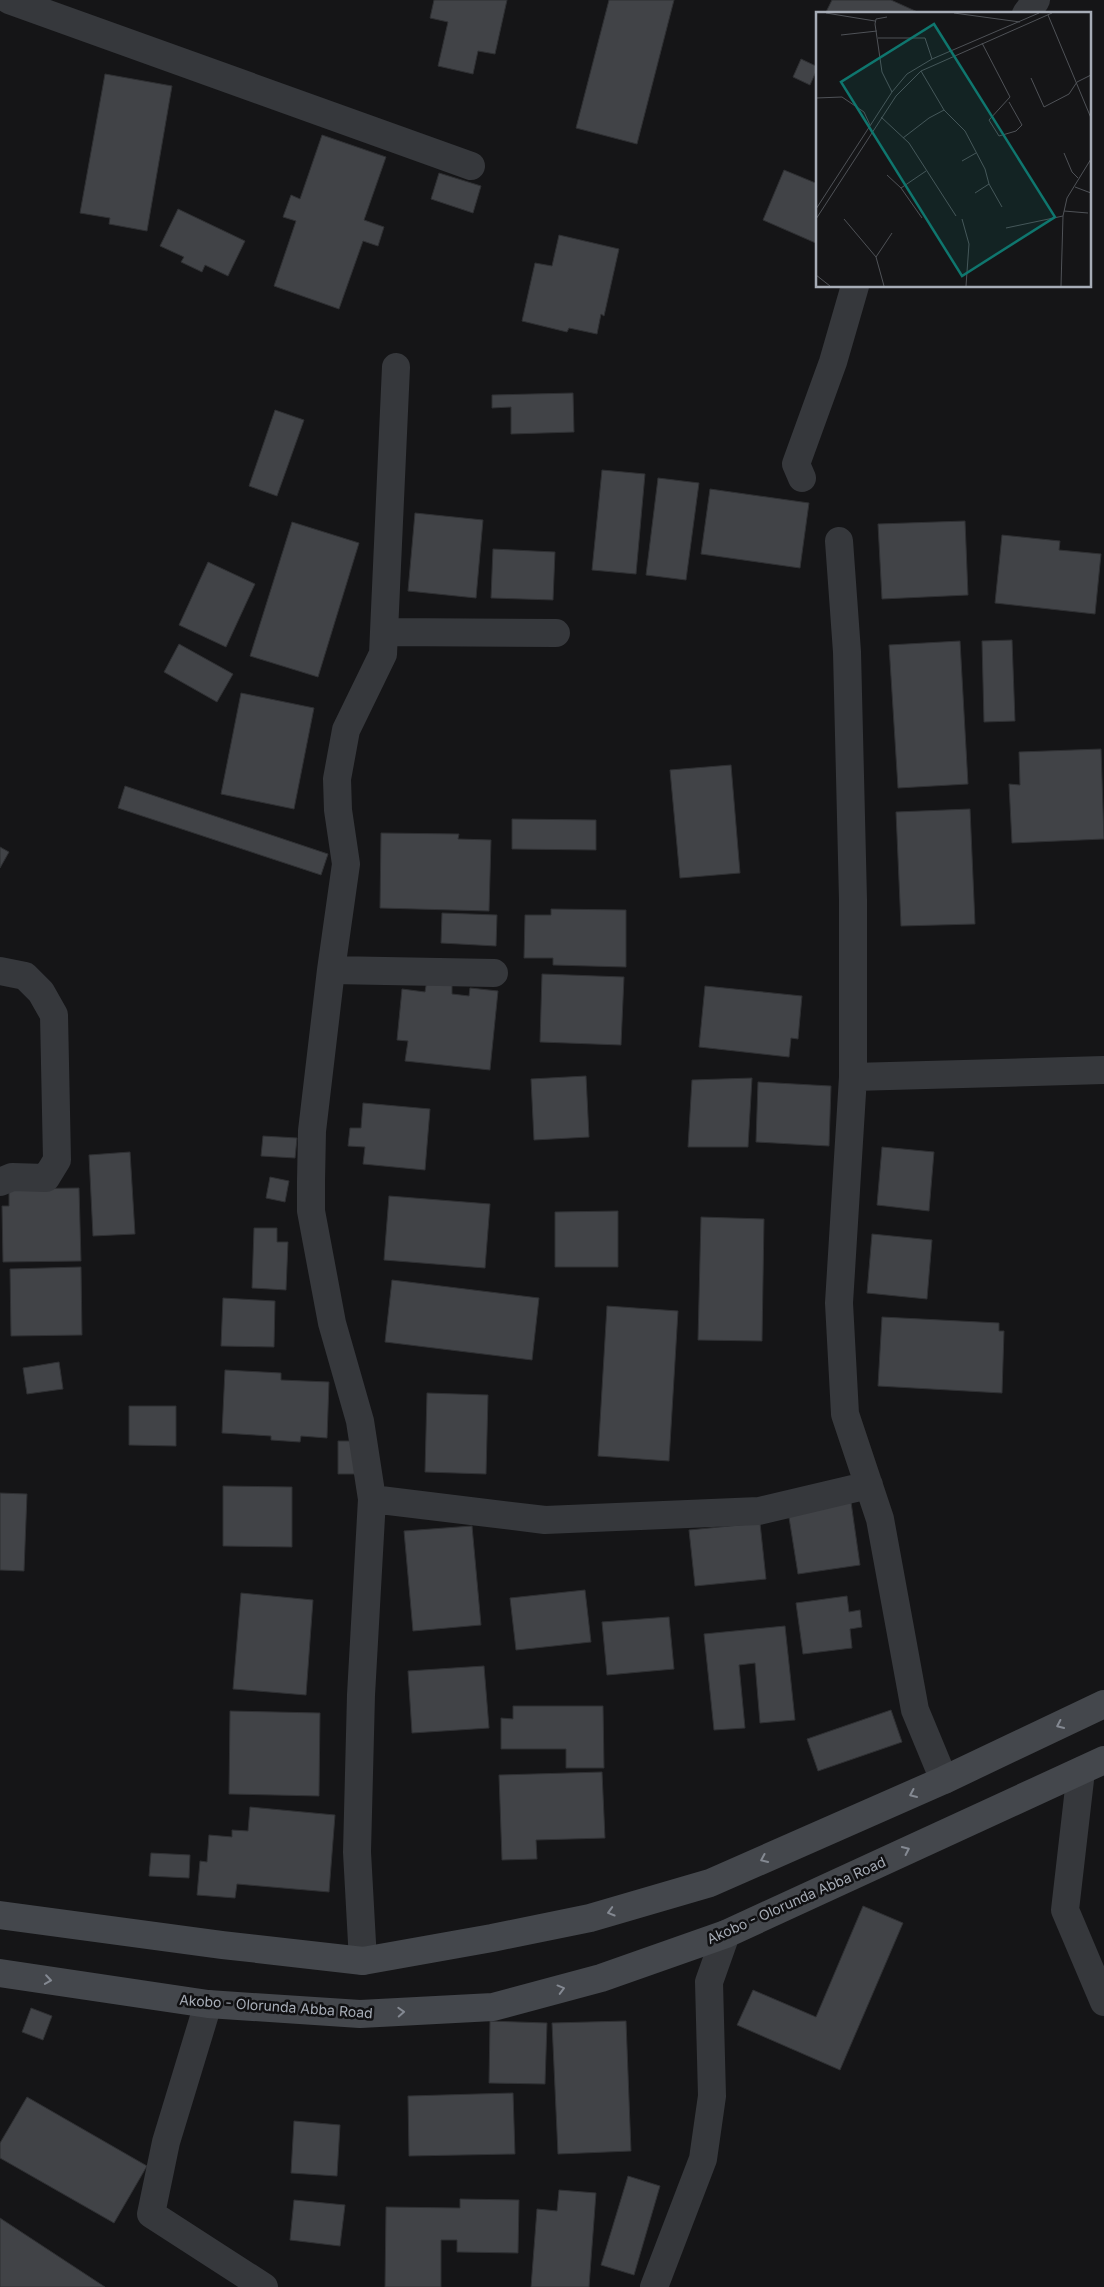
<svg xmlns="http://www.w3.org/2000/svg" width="1104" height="2287" font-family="Inter,sans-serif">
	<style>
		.building { fill: #414347; stroke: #2f3033 }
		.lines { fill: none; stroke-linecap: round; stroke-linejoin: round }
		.street { stroke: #36383c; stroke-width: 28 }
		.secondary { stroke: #44474c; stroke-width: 28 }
		.oneway { stroke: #848992 }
		.labels { text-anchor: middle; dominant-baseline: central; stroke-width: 5; stroke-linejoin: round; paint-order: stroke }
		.street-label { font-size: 14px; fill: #a7adb7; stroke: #101012 }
		.inset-road { fill: none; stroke: #4f5257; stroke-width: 1 }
		.view { fill: #0f766e; fill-opacity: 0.15; stroke: #0f766e; stroke-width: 2.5 }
		.inset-edge { fill: none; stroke: #a7adb7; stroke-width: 2.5 }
	</style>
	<rect width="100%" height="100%" fill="#151517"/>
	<!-- building -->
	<path class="building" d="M434,0H507L495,54L478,51L473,74L438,66L448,22L430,18Z
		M609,0H674L637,144L576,128Z
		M832,0H891L922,14H825Z
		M801,59L818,67L810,85L793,77Z
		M105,74L172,86L147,231L109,224L110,218L80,213Z
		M322,135L386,157L364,220L384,227L378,246L363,241L339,309L274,286L296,221L283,217L291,195L300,199Z
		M784,170L818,184V244L763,220Z
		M439,173L481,186L473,213L431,199Z
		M178,209L245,241L228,276L205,265L202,272L181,262L184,257L160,246Z
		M559,235L619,249L604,316L601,314L597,334L569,328L567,332L522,321L535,263L552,266Z
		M573,393L574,432L511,434V407L492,408V395Z
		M275,410L304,420L277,496L249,486Z
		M602,470L645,474L636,574L592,570Z
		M658,478L699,483L686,580L646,575Z
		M710,489L809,503L800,568L701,554Z
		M415,513L483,520L476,598L408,591Z
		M965,521L968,595L882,599L878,524Z
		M292,522L359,543L318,677L250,656Z
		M1002,535L1060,541L1059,550L1101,554L1095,614L995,603Z
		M493,549L555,552L553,600L491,598Z
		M208,562L255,584L226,647L179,625Z
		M1012,640L1015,721L984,722L982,641Z
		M960,641L968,784L898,788L889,645Z
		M179,644L233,674L217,702L164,672Z
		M241,693L314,708L294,809L221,794Z
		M1101,749L1104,839L1012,843L1009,784L1020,785L1019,752Z
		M731,765L740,873L680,878L670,770Z
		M125,786L328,854L321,875L118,808Z
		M970,809L975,924L901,926L896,812Z
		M512,819L596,820V850L512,849Z
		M381,833L459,834L458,839L491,840L489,911L380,908Z
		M0,847L9,852L0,868Z
		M551,909L626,910V967L553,965V958H524L525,915H551Z
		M442,913L497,915L496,946L441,943Z
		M542,974L624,977L621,1045L540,1042Z
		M427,980L452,983V994L469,996L470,988L498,991L490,1070L405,1061L408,1041L397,1040L402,989L425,992Z
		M705,986L802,996L798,1039L791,1038L789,1057L699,1047Z
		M586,1076L589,1137L534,1140L531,1079Z
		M752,1078L748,1147H688L692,1080Z
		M758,1082L831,1086L829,1146L756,1142Z
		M363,1103L430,1109L425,1170L363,1164L365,1147L348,1146L350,1128H361Z
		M263,1136L297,1138L295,1158L261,1156Z
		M882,1147L934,1152L929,1211L877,1205Z
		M130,1152L135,1234L93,1236L89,1155Z
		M270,1177L289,1181L285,1202L266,1198Z
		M79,1188L81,1261L3,1262L2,1206H9V1189Z
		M389,1196L490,1204L485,1268L384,1260Z
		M618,1211V1267H555V1212Z
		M701,1217L764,1219L762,1341L698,1340Z
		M254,1228H277V1242H288L286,1290L252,1288Z
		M872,1234L932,1240L927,1299L867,1293Z
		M81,1267L82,1335L11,1336L10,1269Z
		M392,1280L539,1298L532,1360L385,1342Z
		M223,1298L275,1301L274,1347L221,1346Z
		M607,1306L678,1311L669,1461L598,1456Z
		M882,1317L999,1323V1331H1004L1002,1393L878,1386Z
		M59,1362L63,1389L27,1394L23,1368Z
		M225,1370L281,1373V1380L329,1382L327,1438L301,1436L300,1442L271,1440V1436L222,1433Z
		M427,1393L488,1395L486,1474L425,1472Z
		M129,1406H176V1446L129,1445Z
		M338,1441H361V1474H338Z
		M223,1486L292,1487V1547L223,1546Z
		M0,1493L27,1494L24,1571L0,1570Z
		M851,1502L860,1565L798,1574L788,1511Z
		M760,1523L766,1579L695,1586L689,1530Z
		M472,1526L481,1625L413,1631L404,1531Z
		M585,1590L591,1642L516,1650L510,1598Z
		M241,1593L313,1600L306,1695L233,1689Z
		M847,1596L849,1612L860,1610L862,1627L850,1629L852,1648L803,1654L796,1603Z
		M669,1617L674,1669L607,1675L602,1622Z
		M785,1626L795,1720L760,1723L755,1663L739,1665L745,1728L714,1730L704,1634Z
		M484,1666L489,1728L412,1733L408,1671Z
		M513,1706H603L604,1768H566V1749H501V1718L513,1719Z
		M891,1710L902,1742L818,1771L807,1739Z
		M230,1711L320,1713L319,1796L229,1794Z
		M602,1772L605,1838L536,1840L537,1859L502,1860L499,1775Z
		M250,1807L335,1815L329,1892L237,1884L235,1898L197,1895L200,1861L207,1862L209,1835L232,1837V1830L248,1831Z
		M151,1853L190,1855L189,1878L149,1876Z
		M863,1906L903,1923L840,2070L737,2025L753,1990L816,2017Z
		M31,2008L52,2016L43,2040L22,2032Z
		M490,2021L547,2023L545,2084L489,2083Z
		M626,2021L631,2151L558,2154L552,2023Z
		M513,2093L515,2154L409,2156L408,2096Z
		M27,2097L147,2166L114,2223L0,2158V2143Z
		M294,2121L340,2125L337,2176L291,2173Z
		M628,2176L660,2186L634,2275L601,2265Z
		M559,2190L596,2193L589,2287H531L537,2209L557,2211Z
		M460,2199L519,2200L518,2253L457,2252V2240H441V2287H385L386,2207L460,2208Z
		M294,2200L345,2205L340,2246L290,2240Z
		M0,2218L105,2287H0Z"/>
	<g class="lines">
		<!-- street -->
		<path class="street" d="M9,0L471,166
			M1026,14L1036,0
			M802,478L796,464L833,362L855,286
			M839,541L847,652L853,900V1077L839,1303L845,1414L880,1519L915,1710L944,1780
			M384,632L396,367
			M331,970L494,973
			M0,971L25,976L41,992L54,1015L57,1160L46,1178L12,1177L0,1182
			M853,1077L1104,1070
			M372,1499L545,1520L759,1511L869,1485
			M1081,1771L1065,1910L1104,2002
			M363,1961L357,1852L361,1695L372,1499L360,1421L332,1323L311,1211V1181L312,1131L331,970L346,864L338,810L337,779L346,730L383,654L384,632L556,633
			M208,2004L166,2142L151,2214L264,2287
			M654,2287L703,2159L712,2096L709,1982L726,1934"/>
		<!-- secondary -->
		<path class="secondary" d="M0,1915L223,1945L363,1961L492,1938L590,1918L710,1883L944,1780L1104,1704
			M0,1973L208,2004L360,2014L493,2007L601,1978L726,1934L1104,1760"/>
	</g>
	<!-- one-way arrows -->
	<defs><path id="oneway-chevron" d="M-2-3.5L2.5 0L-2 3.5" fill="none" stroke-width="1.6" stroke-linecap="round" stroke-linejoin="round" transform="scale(1.25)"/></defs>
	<g class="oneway">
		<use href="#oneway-chevron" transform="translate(1060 1725) rotate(155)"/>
		<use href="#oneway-chevron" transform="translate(913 1794) rotate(156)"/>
		<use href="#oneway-chevron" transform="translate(906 1850) rotate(-25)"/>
		<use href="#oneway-chevron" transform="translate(764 1859) rotate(156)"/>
		<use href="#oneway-chevron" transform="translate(611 1912) rotate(164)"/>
		<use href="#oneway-chevron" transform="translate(48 1980) rotate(8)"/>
		<use href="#oneway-chevron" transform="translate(561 1989) rotate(-15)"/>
		<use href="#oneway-chevron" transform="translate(401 2012) rotate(-3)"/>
	</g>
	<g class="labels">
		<!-- street labels -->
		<g class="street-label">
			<text transform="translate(796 1900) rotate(-24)">Akobo - Olorunda Abba Road</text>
			<text transform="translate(276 2006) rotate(4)">Akobo - Olorunda Abba Road</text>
		</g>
	</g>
	<!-- overview -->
	<g transform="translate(816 12)">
		<rect width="275" height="275" fill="#151517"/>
		<path class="inset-road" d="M10,1L59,9M138,1L204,10M232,3L275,106M71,5L60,7L59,12L66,60L76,80M25,23L61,19M62,26H109L116,47M166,31L194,85L173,108L183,124L200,119L206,113L193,90M105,59L128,98L149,119L169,157L173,172L159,181M215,66L228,95L253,82L261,70L275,63M0,86L26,85L48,100L54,113M65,105L93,131L140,204M87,126L113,106L128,98M248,141L256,160L262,166M146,149L160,141M71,163L85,176L106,206M173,172L186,195M259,175L275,181M85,176L110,159M0,197L76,80L91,62L116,47L223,1M248,199L272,201M0,207L80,84L105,59L236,1M28,207L60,245L68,274M146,207L153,232L150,274M190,216L247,204M60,245L76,221M0,263L14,274M245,274L247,204L251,186L275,147"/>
		<path class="view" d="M118,12L239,205L146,264L25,70Z"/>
		<rect width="275" height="275" class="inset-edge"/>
	</g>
</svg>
